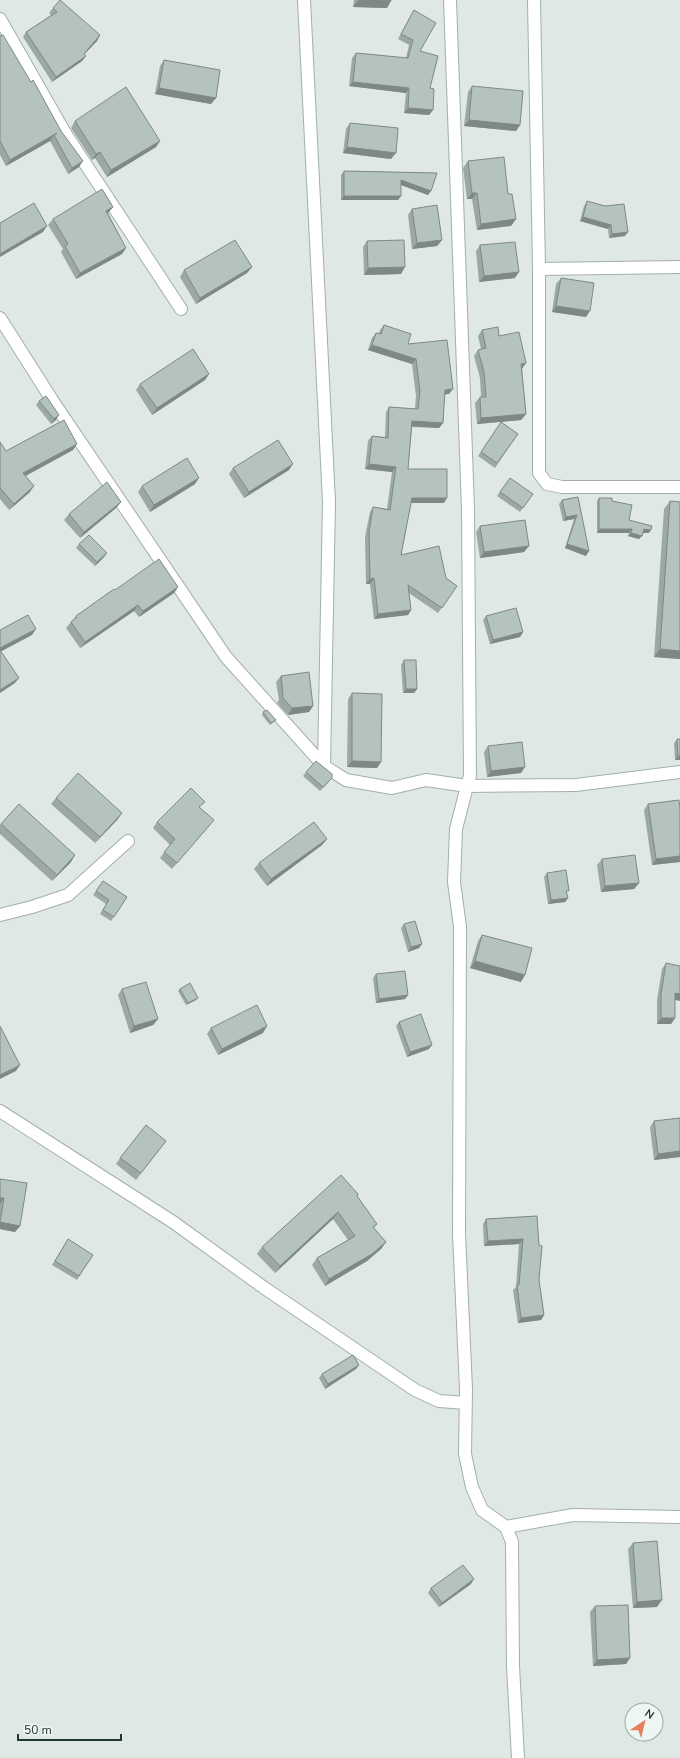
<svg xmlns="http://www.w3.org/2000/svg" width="680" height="1758" font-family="'Nunito Sans',sans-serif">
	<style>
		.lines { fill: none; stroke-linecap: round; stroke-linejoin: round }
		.street-casing { stroke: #a2afab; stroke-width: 14 }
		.street { stroke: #fff; stroke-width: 12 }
		.wall { fill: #9ba8a3 }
		.shaded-wall { fill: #7e8884 }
		.building { fill: #b4c3bd; stroke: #7e8884 }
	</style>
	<rect width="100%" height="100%" fill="#dfe8e4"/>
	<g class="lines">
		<!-- street casing -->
		<g class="street-casing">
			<path id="street" d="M304,0L329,502L324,766
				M450,0L468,510L470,776L467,786L576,785L680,772
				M534,0L539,269V473L547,484L562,487H680
				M0,19L65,133L181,309
				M539,269L680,267
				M0,318L52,400L226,657L324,766L346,780L392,788L426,780L467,786L456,829L454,882L460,927L459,1234L466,1389L465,1454L472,1487L482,1510L506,1527L512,1542L513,1666L518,1758
				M0,915L32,907L68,895L128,841
				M0,1111L173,1222L263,1287L415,1390L439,1401L466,1403
				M506,1527L573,1515L680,1517"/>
		</g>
		<!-- street -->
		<use href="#street" class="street"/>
	</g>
	<!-- wall -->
	<path class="wall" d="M354,0H391L387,8L353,7Z
		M53,8L100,35L97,41L84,54L86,56L82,61L52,82L23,37L26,32L51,15L49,13Z
		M414,10L420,51L430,88L433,110L429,115L404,113L406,93L349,86L352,58L356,53L406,58L409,45L398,39L411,15Z
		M0,36L79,167L68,174L50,141L6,166L0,155Z
		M164,60L216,98L211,104L155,94L160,66Z
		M472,86L520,125L516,131L464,126L468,92Z
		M75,121L160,141L156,147L107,177L95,158L92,160L71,128Z
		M350,123L391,159L343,153L346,129Z
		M468,161L508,194L516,219L511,226L477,230L472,199H467L463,168Z
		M344,171L437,173L428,195L401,185V196L398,200H341V175Z
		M587,201L625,236L609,238L608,229L580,221L584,206Z
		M113,207L108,213L126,248L122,254L76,279L61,252L63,249L48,225L53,219Z
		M412,209L442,240L437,246L412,249L408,215Z
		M367,241L401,274L364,275L363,247Z
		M480,245L515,278L479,282L476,251Z
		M252,267L247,273L196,304L180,277L184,270Z
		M561,278L586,317L552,312L556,284Z
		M384,325L408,344L449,394H444L443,423L439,428L412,427L408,469L444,503H411L401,555L446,578L457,586L438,613L409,593L411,610L408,615L374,619L370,584H366L365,537L370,512L373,507L387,509L392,472L365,469L368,441L372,436L385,437L386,412L389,407L415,409L416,396L412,364L368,350L372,338L376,333L379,334L380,330Z
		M482,330L499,336L522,369L526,414L521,420L477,424L475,403L480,397H481L480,378L474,356L478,350L481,349L478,336Z
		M209,374L205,380L152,415L136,390L140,384Z
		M39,401L56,420L51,424L36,405Z
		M501,422L518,434L495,468L478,456Z
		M0,442L6,451L77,444L73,450L26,476L30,492L9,510L0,499Z
		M233,468L289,470L244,498L229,474Z
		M510,478L533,494L520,512L497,496Z
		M195,484L150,512L138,492L142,486Z
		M578,497L586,556L565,548L574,519L563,521L559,504L562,500Z
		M599,498L629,520L649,533H643L639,539L628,536L629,533H597V501Z
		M670,501L680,659L654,657L664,509Z
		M121,502L116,508L80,538L64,520L69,514Z
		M480,526L529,546L524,552L480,558L476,532Z
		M79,544L107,553L104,557L95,566L76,548Z
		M178,587L174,593L139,617L134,611L80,648L66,628L76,616L115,590Z
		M486,616L523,632L520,637L490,644L483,620Z
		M404,660L417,689L414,693H403L401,665Z
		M281,676L313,706L309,712L288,715L277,703L279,700L276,682Z
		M352,693L381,762L377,768L347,767L348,699Z
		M263,712L274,722L270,725L262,715Z
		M677,739L680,760H675L674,743Z
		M488,746L521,773L487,777L484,752Z
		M306,772L329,782L320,791L303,776Z
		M56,798L118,819L95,843L51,804Z
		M19,804L71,862L52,881L0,834V825Z
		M648,804L680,809V862L652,865L644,810Z
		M200,808L209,826L172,869L160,858L170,845L153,828L157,822Z
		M327,839L322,845L267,886L254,869L259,863Z
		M602,859L639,883L634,889L601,892L597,865Z
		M547,873L567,894L568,898L565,902L548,904L544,877Z
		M103,881L127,897L111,921L100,914L106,904L93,895Z
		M404,924L422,944L419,948L408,952L401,928Z
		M482,935L521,982L470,968L478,941Z
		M666,963L675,1000V1018L671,1024H657V1000L662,969Z
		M376,974L408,995L405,999L376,1003L373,978Z
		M122,989L158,1019L153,1025L130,1033L118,995Z
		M180,989L196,1000L186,1005L178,991Z
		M399,1022L429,1049L407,1057L396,1026Z
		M211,1028L263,1033L218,1055L207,1034Z
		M680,1118V1157L654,1160L650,1127L654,1121Z
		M166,1141L136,1180L116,1164L120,1158Z
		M0,1179L20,1226L15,1232L0,1229Z
		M357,1196L377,1224L374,1228L386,1242L381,1249L367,1261L325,1286L312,1265L317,1258L348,1240L333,1219L275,1273L257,1254L262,1247Z
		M537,1216L539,1280L544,1315L541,1320L518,1323L513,1290L516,1287L519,1244L484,1246L483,1224L486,1219Z
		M68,1239L93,1255L77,1280L52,1265Z
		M359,1365L356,1369L325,1389L319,1378L322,1374Z
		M633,1543L657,1607L633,1608L628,1549Z
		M471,1584L439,1607L428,1593L431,1588Z
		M595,1606L630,1658L626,1664L593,1666L590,1612Z"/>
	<!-- shaded-wall -->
	<path class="shaded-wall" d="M358,0L391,1L387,8L353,7Z
		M100,35L97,41L80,59L84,54Z
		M86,56L82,61L52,82L56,77Z
		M353,82L409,88L406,93L349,86Z
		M159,88L216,98L211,104L155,94Z
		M408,108L433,110L429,115L404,113Z
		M469,120L520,125L516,131L464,126Z
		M54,135L50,141L6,166L10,160Z
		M160,141L156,147L107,177L111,170Z
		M347,147L396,153L391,159L343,153Z
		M100,152L95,158L92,160L96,154Z
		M83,161L79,167L68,174L72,168Z
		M401,180L431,191L428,195L398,184Z
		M472,193H477L472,199H467Z
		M344,196H401L398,200H341Z
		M113,207L108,213L102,217L106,211Z
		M583,217L611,225L608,229L580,221Z
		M516,219L511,226L477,230L481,224Z
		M47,226L43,232L0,257V254Z
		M628,232L625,236L609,238L612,234Z
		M442,240L437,246L412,249L417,243Z
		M126,248L122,254L76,279L80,273Z
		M252,267L247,273L196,304L200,298Z
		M405,267L401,274L364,275L368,268Z
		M519,272L515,278L479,282L484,276Z
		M556,306L590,311L586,317L552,312Z
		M372,345L416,359L412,364L368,350Z
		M526,363L522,369L521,364Z
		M209,374L205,380L152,415L157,408Z
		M453,389L449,394L441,395L445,390Z
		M526,414L521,420L477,424L481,418Z
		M59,415L56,420L51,424L54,419Z
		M412,421L443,423L439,428L409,426Z
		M77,444L73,450L19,479L23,473Z
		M293,464L289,470L244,498L249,492Z
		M369,464L396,467L392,472L365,469Z
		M199,478L195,484L150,512L154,505Z
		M34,486L30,492L9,510L14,504Z
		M412,498H447L444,503H408Z
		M121,502L116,508L80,538L84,532Z
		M577,515L574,519L563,521L566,517Z
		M599,529H632L629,533H597Z
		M644,529L651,530L649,533H641Z
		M631,533L642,536L639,539L628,536Z
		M567,544L589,551L586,556L565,548Z
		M529,546L524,552L480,558L484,552Z
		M107,553L104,557L95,566L97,562Z
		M374,578L370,584H366L370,579Z
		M178,587L174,593L139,617L143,611Z
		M138,605L134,611L80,648L85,642Z
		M411,610L408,615L374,619L378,614Z
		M36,629L32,635L0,652V648Z
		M523,632L520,637L490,644L493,640Z
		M660,649L680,651V659L654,657Z
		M19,678L15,683L0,693V690Z
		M406,689H417L414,693H403Z
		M313,706L309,712L288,715L292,708Z
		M678,756H680V760H675Z
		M352,761L381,762L377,768L347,767Z
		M525,767L521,773L487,777L491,771Z
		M122,813L118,819L95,843L100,837Z
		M327,839L322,845L267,886L271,879Z
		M75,855L71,862L52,881L57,875Z
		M680,856V862L652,865L656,859Z
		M639,883L634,889L601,892L605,886Z
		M568,898L565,902L548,904L551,900Z
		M422,944L419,948L408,952L411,947Z
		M475,961L525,975L521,982L470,968Z
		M675,993L680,994V1001L671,999Z
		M408,995L405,999L376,1003L379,999Z
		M198,998L196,1000L186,1005L188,1003Z
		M661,1018H675L671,1024H657Z
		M158,1019L153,1025L130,1033L134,1026Z
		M267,1026L263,1033L218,1055L222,1049Z
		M432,1045L429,1049L407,1057L410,1052Z
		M20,1065L16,1071L0,1079V1075Z
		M680,1151V1157L654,1160L658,1154Z
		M0,1198H4L0,1204Z
		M338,1212L333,1219L275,1273L280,1266Z
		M0,1222L20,1226L15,1232L0,1229Z
		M523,1239L519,1244L484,1246L488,1241Z
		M386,1242L381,1249L367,1261L325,1286L329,1279Z
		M544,1315L541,1320L518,1323L521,1318Z
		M359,1365L356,1369L325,1389L328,1384Z
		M474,1579L471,1584L439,1607L442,1603Z
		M662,1600L657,1607L633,1608L637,1602Z
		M630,1658L626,1664L593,1666L597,1660Z"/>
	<!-- building -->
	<path class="building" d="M60,0L100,35L84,54L86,56L56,77L26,32L57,12L53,8Z
		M358,0H391V1Z
		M414,10L436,23L420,51L438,56L430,88L434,89L433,110L408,108L409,88L353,82L356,53L408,58L413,40L401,34Z
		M3,35L31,82L33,80L61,131L83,161L72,168L54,135L57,133L10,160L0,141V36Z
		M164,60L220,70L216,98L159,88Z
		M472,86L523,91L520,125L469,120Z
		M126,87L160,141L111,170L100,152L96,154L75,121Z
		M350,123L398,128L396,153L347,147Z
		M504,157L508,194H512L516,219L481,224L477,193H472L468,161Z
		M344,171L437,173L431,191L401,180V196H344Z
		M102,189L113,207L106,211L126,248L80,273L65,246L68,244L53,219Z
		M587,201L605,206L624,204L628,232L612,234L611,225L583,217Z
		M34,203L47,226L0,254V223Z
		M437,205L442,240L417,243L412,209Z
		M235,240L252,267L200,298L184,270Z
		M404,240L405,267L368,268L367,241Z
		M515,242L519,272L484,276L480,245Z
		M561,278L594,283L590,311L556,306Z
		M384,325L411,334L408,344L447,340L453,389L445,390L443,423L412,421L408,469H447V498H412L401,555L439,546L446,578L457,586L442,608L408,585L411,610L378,614L374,578L370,579L369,532L373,507L390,510L396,467L369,464L372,436L388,438L389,407L418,409L420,391L416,359L372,345L376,333L381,334Z
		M498,327L499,336L519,332L526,363L521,364L526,414L481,418L480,397H486L484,372L478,350L486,348L482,330Z
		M193,349L209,374L157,408L140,384Z
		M46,396L59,415L54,419L39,401Z
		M64,420L77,444L23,473L34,486L14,504L0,488V442L6,451Z
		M501,422L518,434L497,463L481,452Z
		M278,440L293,464L249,492L233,468Z
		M187,458L199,478L154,505L142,486Z
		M510,478L533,494L523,508L500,492Z
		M107,482L121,502L84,532L69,514Z
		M578,497L589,551L567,544L577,515L566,517L562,500Z
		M599,498H612V501L632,505L629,520L652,526L651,530L644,529L642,536L631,533L632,529H599Z
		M670,501L680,502V651L660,649Z
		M525,520L529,546L484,552L480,526Z
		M89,535L107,553L97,562L79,544Z
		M159,559L178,587L143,611L138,605L85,642L71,622L77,617L76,616L114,589L115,590Z
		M516,608L523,632L493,640L486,616Z
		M28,615L36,629L0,648V630Z
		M0,650L19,678L0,690Z
		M404,660H416L417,689H406Z
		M309,672L313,706L292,708L282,697L283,695L281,676Z
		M352,693L382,694L381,762L352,761Z
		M267,710L276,720L271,723L263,712Z
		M677,739H680V756H678Z
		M522,742L525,767L491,771L488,746Z
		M316,761L332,774V778L323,787L306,772Z
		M78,773L122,813L100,837L56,798Z
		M191,788L205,802L199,807L214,820L177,863L164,852L175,839L157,822Z
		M679,800L680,809V856L656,859L648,804Z
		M19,804L75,855L57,875L1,824Z
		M314,822L327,839L271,879L259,863Z
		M635,855L639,883L605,886L602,859Z
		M566,870L569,891H566L568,898L551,900L547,873Z
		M103,881L127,897L114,917L103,910L109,900L96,891Z
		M415,921L422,944L411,947L404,924Z
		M482,935L532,948L525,975L475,961Z
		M666,963L680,966V994L675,993V1018H661V994Z
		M405,971L408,995L379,999L376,974Z
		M146,982L158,1019L134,1026L122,989Z
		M190,983L198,998L188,1003L180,989Z
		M257,1005L267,1026L222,1049L211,1028Z
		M421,1014L432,1045L410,1052L399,1022Z
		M0,1026L20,1065L0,1075Z
		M680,1118V1151L658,1154L654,1121Z
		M146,1125L166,1141L141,1173L120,1158Z
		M341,1175L358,1194L357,1196L377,1224L373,1227L386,1242L372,1254L329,1279L317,1258L355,1236L338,1212L280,1266L262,1247Z
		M0,1179L27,1183L20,1226L0,1222L4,1198H0Z
		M537,1216L539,1245L542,1246L539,1280L544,1315L521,1318L517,1285H519L523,1239L488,1241L486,1219Z
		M68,1239L93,1255L79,1276L55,1261Z
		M353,1355L359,1365L328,1384L322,1374Z
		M657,1541L662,1600L637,1602L633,1543Z
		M463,1565L474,1579L442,1603L431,1588Z
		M628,1605L630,1658L597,1660L595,1606Z"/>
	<!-- north arrow -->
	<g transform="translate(644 1722) rotate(35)"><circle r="19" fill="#eef6f2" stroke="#9caaa5"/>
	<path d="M0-3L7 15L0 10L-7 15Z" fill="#e48060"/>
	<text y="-6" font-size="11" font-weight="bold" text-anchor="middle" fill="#213731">N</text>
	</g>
	<!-- scale -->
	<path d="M18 1734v6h103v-6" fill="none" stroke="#213731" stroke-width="2"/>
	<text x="24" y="1734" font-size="12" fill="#213731" stroke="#eef6f2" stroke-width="3" paint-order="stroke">50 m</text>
</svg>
